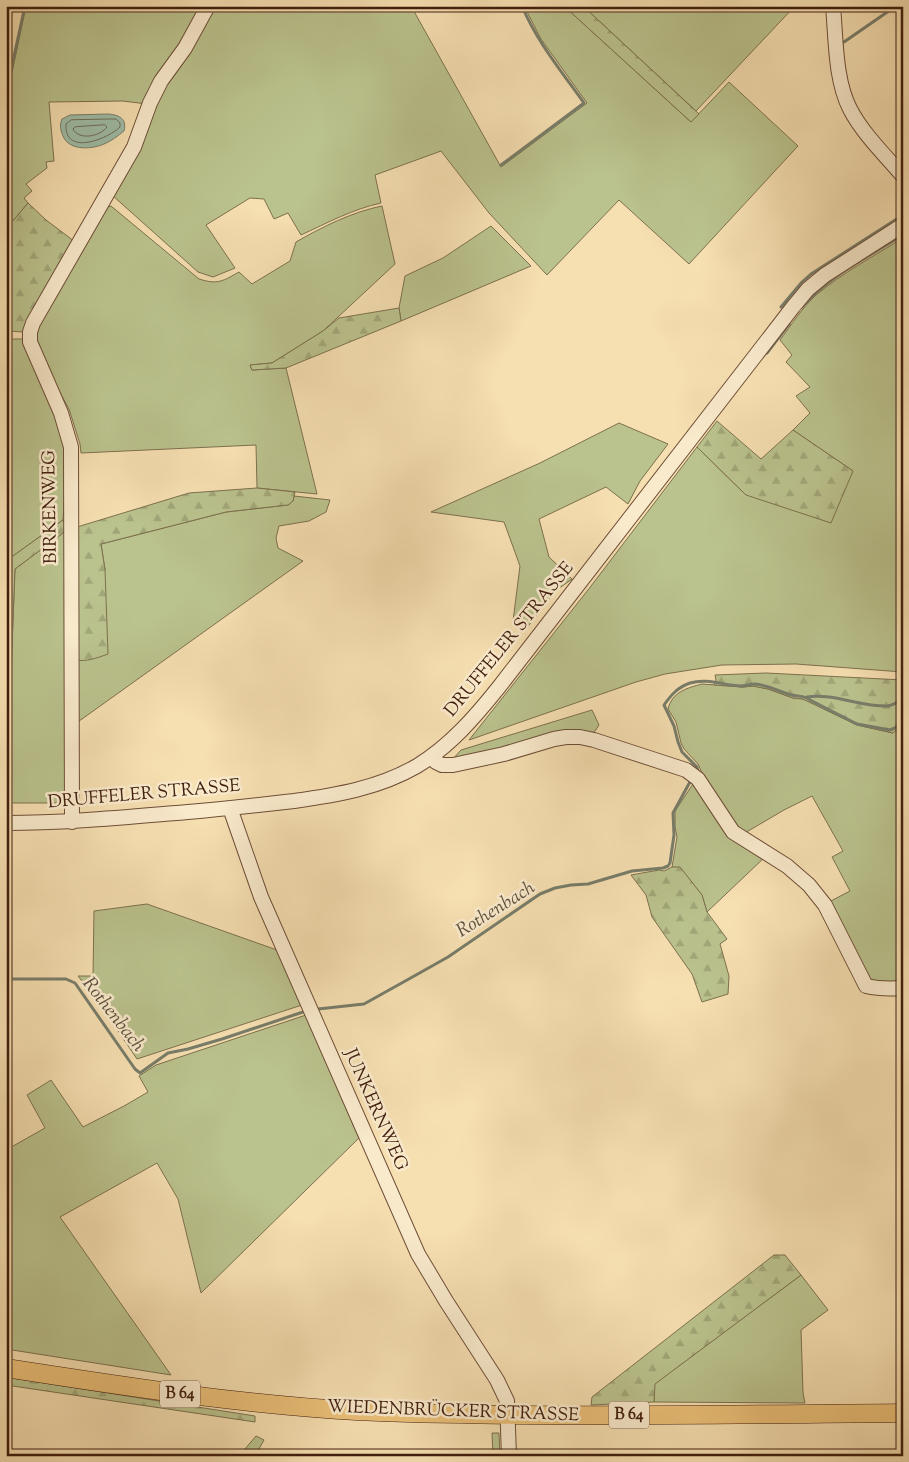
<svg xmlns="http://www.w3.org/2000/svg" width="909" height="1462" font-family="'Sorts Mill Goudy',serif">
	<style>
		.green { fill: #bac28d; stroke: #7d704e }
		.forest { fill: url(#forest-firs); stroke: #7d704e }
		.water { fill: #9ebda7; stroke: #787d6a }
		.lines { fill: none; stroke-linecap: round; stroke-linejoin: round }
		.shore { stroke: #6f6e5a; stroke-width: 1 }
		.stream { stroke: #787d6a; stroke-width: 3 }
		.minor-casing { stroke: #6e4e37; stroke-width: 16 }
		.major-casing { stroke: #401e0e; stroke-width: 19 }
		.minor { stroke: #f9eacc; stroke-width: 14 }
		.major { stroke: #ebc078; stroke-width: 18 }
		.labels { text-anchor: middle; dominant-baseline: central; stroke-width: 5; stroke-linejoin: round; paint-order: stroke }
		.shield { fill: #f9eacc; stroke: #785b47; stroke-width: 1 }
		.shield-label { font-size: 16px; font-weight: bold; fill: #401e0e }
		.street-label { font-size: 18px; fill: #401e0e; stroke: #f9eacc }
		.water-label { font-size: 19px; font-style: italic; fill: #5c4e3c; stroke: #f9eacc }
	</style>
	<defs>
		<pattern id="forest-firs" width="22" height="20" patternUnits="userSpaceOnUse" patternTransform="scale(1.25)"><rect width="22" height="20" fill="#bac28d"/><path d="M5 1l3.5 6h-7zM16 11l3.5 6h-7z" fill="#a1a678"/></pattern>
	</defs>
	<rect width="100%" height="100%" fill="#f6dfb1"/>
	<filter id="stains"><feTurbulence type="fractalNoise" baseFrequency=".004" numOctaves="4"/><feColorMatrix values="0 0 0 0 .2 0 0 0 0 .09 0 0 0 0 .02 0 0 0 .5 -.17"/></filter>
	<radialGradient id="worn" r=".72"><stop offset=".6" stop-color="#630" stop-opacity="0"/><stop offset="1" stop-color="#630" stop-opacity=".3"/></radialGradient>
	<!-- green -->
	<path class="green" d="M26,6H202L147,104L123,101L49,102L54,161L46,162L47,168L26,184L32,191L24,198L28,203L6,229V134L12,106L6,105V101Z
		M215,6H411L501,167L587,103L541,39L524,6H564L691,122L729,82L798,146L689,264L619,200L547,275L489,213L441,151L375,175L381,203C353,209 327,223 301,235L288,213L274,219L264,199L250,198L206,225L235,268L213,277L198,272L112,195L156,101L189,51Z
		M583,6H800L794,7L696,111Z
		M111,206L199,279C218,285 223,281 239,272L252,284L290,261L296,242C322,227 352,212 382,206L395,264L323,331L272,363L250,365L252,370L286,368L317,494L257,488L256,445L81,453L80,444L69,409L33,344L37,325L105,208Z
		M491,226L531,266L401,321L399,308L405,276L443,258Z
		M903,238V672L796,664L722,665L665,674L636,682L469,740L588,590L697,447L746,495L853,471L793,430L810,413L796,396L810,387L786,362L792,355L780,340C791,325 802,308 816,295C842,273 874,256 903,238Z
		M6,339H25L68,447L63,520L6,561Z
		M619,423L668,444L640,481L628,504L606,487L539,519L549,557L572,579L558,589L549,599L526,629L513,621L520,566L504,522L431,512L540,463Z
		M294,496L330,500L326,512L309,521L279,526L276,538L278,548L303,561L75,724V660L105,570L101,544L226,512L288,505L293,501Z
		M67,530L69,803H6L15,569Z
		M702,684L743,687L753,686L768,689L793,698L803,699L857,725L893,733L903,723V983L870,981L827,903L850,891L832,857L843,851L812,796L784,810L743,834L701,776L702,773L698,764L684,749L681,743L676,722L668,709C672,692 687,688 702,684Z
		M592,710L599,725L595,731L589,735L502,752L453,759L461,750Z
		M695,781L765,857L707,912L702,895L680,868L672,867L677,837L675,827V811Z
		M147,904L277,950L302,1005L137,1059L100,1004L78,976H93L94,911Z
		M306,1015L359,1138L201,1293L178,1199L157,1163L60,1217L171,1375L6,1349V1150L45,1128L27,1095L51,1080L83,1127L124,1106L148,1092L139,1076L156,1065Z
		M801,1275L828,1310L801,1330L803,1393L805,1403L654,1402V1384Z
		M492,1433H499L500,1456H493Z"/>
	<!-- forest -->
	<path class="forest" d="M564,6H583L699,114L691,122Z
		M28,203L46,220L74,241L28,318L24,332L6,331V229Z
		M399,308L401,321L286,368L252,370L250,365L272,363L323,331L339,318Z
		M717,421L761,459L793,430L853,471L831,523L746,495L697,447Z
		M257,488L295,492L293,501L288,505L226,512L101,544L105,570L108,654C97,658 86,662 75,660L77,527L189,493Z
		M63,520L67,530L15,569L6,793V561Z
		M766,673L903,680V723L893,733L857,725L803,699L793,698L768,689L753,686L743,687L714,685L716,680L715,675Z
		M672,867H680L702,895L707,912L727,939L720,944L729,976L728,994L702,1002L692,974L652,917L646,895L631,875L659,870L664,871Z
		M774,1255H785L801,1275L655,1384L654,1402L591,1405L592,1397Z
		M6,1377L255,1416V1422L6,1385Z
		M256,1436L264,1440L255,1456H239Z"/>
	<!-- water -->
	<path class="water" d="M108,114C120,115 127,119 124,131C118,136 111,141 104,144C93,149 71,151 64,138C61,132 59,126 62,119L70,115Z"/>
	<g class="lines">
		<!-- shore -->
		<path class="shore" d="M109,119H116L120,123V127C106,140 64,156 66,124L71,120Z
			M105,125L107,127C101,136 79,141 73,129L75,127Z"/>
		<!-- stream -->
		<path class="stream" d="M844,42L896,6
			M6,93L25,6
			M501,165L584,103C562,72 537,42 522,6
			M781,307L802,282L811,274L903,215
			M802,307C829,276 868,257 903,235
			M767,353L789,324
			M807,697C834,693 861,707 888,706C893,705 898,702 903,700
			M698,772L697,767L682,752L678,742L674,726L664,705C671,695 678,687 690,683C707,678 723,685 740,686C745,686 750,684 755,684C768,685 780,692 792,695C798,697 805,695 810,700L857,724L890,730L895,728L903,719
			M6,979H66L75,983L135,1069L140,1073L168,1053L188,1049L222,1039L303,1012
			M318,1009L364,1004L416,975L448,957L540,894L555,888L571,885L588,884L632,871L663,868L668,866L670,863L674,835L673,813L691,780"/>
		<!-- minor casing -->
		<g class="minor-casing">
			<path id="minor" d="M833,6C836,39 835,80 850,109C863,134 885,155 903,176
				M431,757L436,762L442,765H453L504,754L554,739L566,737H580L594,740L686,770L698,779L733,832L787,866L809,885L825,905L866,986C879,989 890,989 903,988
				M230,808L261,897L418,1254L446,1301L497,1380L507,1401L509,1456
				M72,822L71,447L61,413L30,342V332L33,323L134,147L150,103L161,81L185,48L208,6
				M6,823C67,823 127,817 188,812C223,809 259,805 294,801C337,795 379,788 417,766C450,746 475,717 499,687L793,307L808,289L825,275L903,225"/>
		</g>
		<!-- major casing -->
		<g class="major-casing">
			<path id="major" d="M6,1368C122,1386 238,1404 356,1411C412,1414 467,1414 523,1415C650,1416 776,1414 903,1413"/>
		</g>
		<!-- minor -->
		<use href="#minor" class="minor"/>
		<!-- major -->
		<use href="#major" class="major"/>
	</g>
	<g class="labels">
		<!-- shield labels -->
		<g class="shield">
			<rect x="160" y="1380.5" width="40" height="27" rx="4"/>
			<rect x="609" y="1401.5" width="40" height="27" rx="4"/>
		</g>
		<g class="shield-label">
			<text x="180" y="1394">B 64</text>
			<text x="629" y="1415">B 64</text>
		</g>
		<!-- street labels -->
		<g class="street-label">
			<text transform="translate(51 507) rotate(-91)">BIRKENWEG</text>
			<text transform="translate(510 640) rotate(-51)">DRUFFELER STRASSE</text>
			<text transform="translate(144 795) rotate(-5)">DRUFFELER STRASSE</text>
			<text transform="translate(375 1110) rotate(66)">JUNKERNWEG</text>
			<text transform="translate(453 1412) rotate(2)">WIEDENBRÜCKER STRASSE</text>
		</g>
		<!-- water labels -->
		<g class="water-label">
			<text transform="translate(496 910) rotate(-32)">Rothenbach</text>
			<text transform="translate(113 1015) rotate(52)">Rothenbach</text>
		</g>
	</g>
	<!-- margin -->
	<rect width="909" height="1462" fill="none" stroke="#f6dfb1" stroke-width="25"/>
	<rect x="8" y="8" width="894" height="1447" fill="none" stroke="#401e0e" stroke-width="2.5"/>
	<rect x="12" y="12" width="884" height="1437" fill="none" stroke="#401e0e"/>
	<rect width="100%" height="100%" filter="url(#stains)"/>
	<rect width="100%" height="100%" fill="url(#worn)"/>
</svg>
